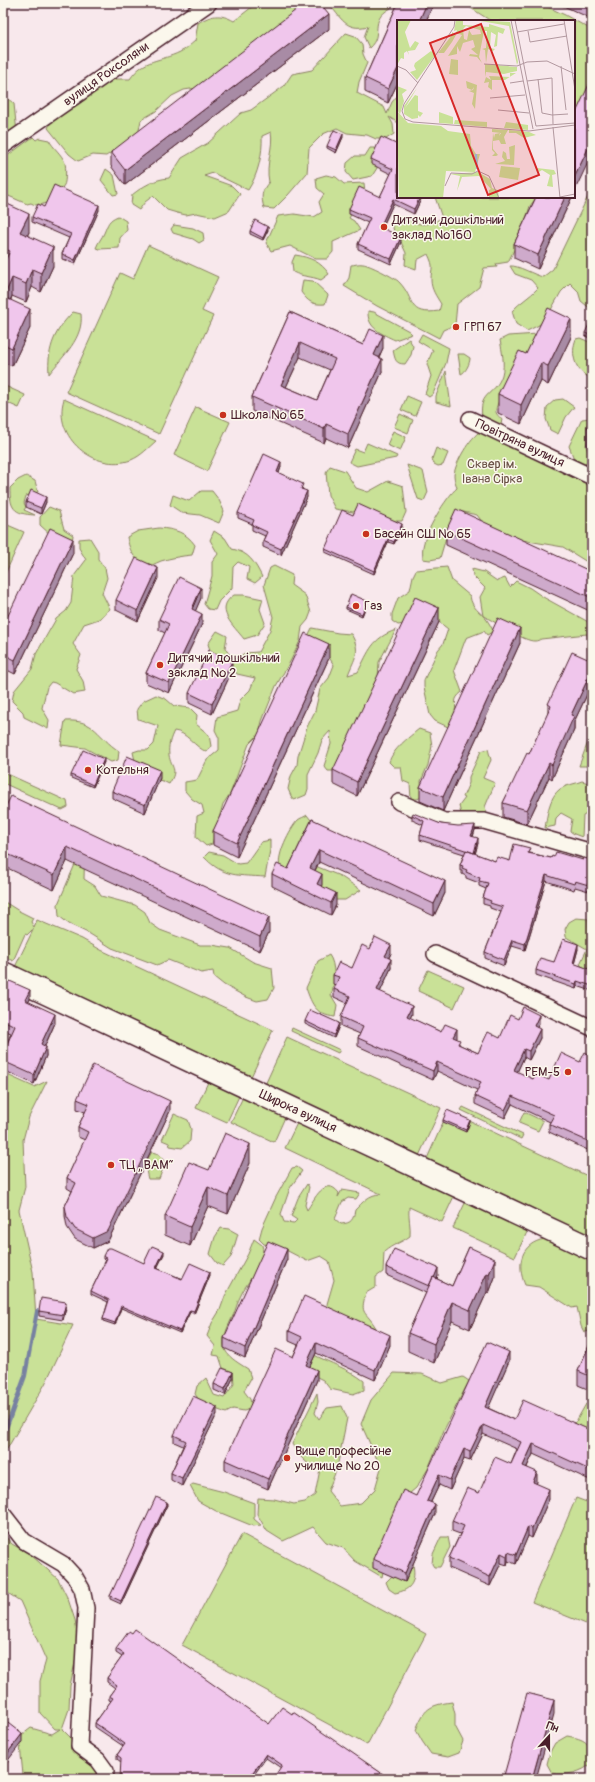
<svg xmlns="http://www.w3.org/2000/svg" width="595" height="1782" font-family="Pangolin,sans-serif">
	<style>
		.green { fill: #c9e197; stroke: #8a8061 }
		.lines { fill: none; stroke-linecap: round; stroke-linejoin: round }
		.stream { stroke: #7781a1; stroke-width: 4 }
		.street-casing { stroke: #4a1f2b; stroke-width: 18 }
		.secondary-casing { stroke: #4a1f2b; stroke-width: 25 }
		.street { stroke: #fbf7ec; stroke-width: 15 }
		.secondary { stroke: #fbf7ec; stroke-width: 22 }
		.wall { fill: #ceaacb; stroke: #4a1f2b; fill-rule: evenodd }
		.shaded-wall { fill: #a88ba5; stroke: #4a1f2b }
		.building { fill: #f0c6ec; stroke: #4a1f2b; fill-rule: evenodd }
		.poi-dot { fill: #c8321e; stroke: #fbf7ec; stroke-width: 1.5 }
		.labels { text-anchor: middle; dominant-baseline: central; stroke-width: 3; stroke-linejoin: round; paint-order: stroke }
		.street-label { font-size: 13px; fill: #4a1f2b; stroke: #fbf7ec }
		.poi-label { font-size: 13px; fill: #4a1f2b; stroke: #fbf7ec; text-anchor: start }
		.park-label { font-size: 13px; fill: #6a5046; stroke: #fbf7ec }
		.inset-river { fill: none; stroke: #95c3ef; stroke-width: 2 }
		.inset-road { fill: none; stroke: #b2989f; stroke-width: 1 }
		.view { fill: #d62828; fill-opacity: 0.15; stroke: #d62828; stroke-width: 2 }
		.inset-edge { fill: none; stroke: #4a1f2b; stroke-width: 2 }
	</style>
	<rect width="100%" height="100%" fill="#f8e8ec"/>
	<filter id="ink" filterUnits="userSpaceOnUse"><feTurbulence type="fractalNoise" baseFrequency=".025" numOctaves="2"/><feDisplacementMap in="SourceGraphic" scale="8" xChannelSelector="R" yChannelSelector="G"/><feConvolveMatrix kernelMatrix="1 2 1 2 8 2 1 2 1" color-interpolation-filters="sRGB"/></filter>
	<g filter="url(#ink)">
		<!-- green -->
		<path class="green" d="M257,3H294V22L209,86L184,90L172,96L156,111L141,120L138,135L106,156L93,155L78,161L69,154L48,128L52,120L79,104L113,79H130C144,58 160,62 180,52C185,50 190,45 195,41L198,23C211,15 220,13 234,21Z
			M328,3H393L391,8C367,21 385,34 369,48L364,37L368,26C345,32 341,17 328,3Z
			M463,3H539L565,15L592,30V88L574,122V21H491Z
			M346,33L355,36L362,44L363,54L367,63L359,82L357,93L384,107L387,114L392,102L398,95V123L389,117L393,124L394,134L386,139H376L367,135L347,133L337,128L323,134L309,148L307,173L288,195L274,209L264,208C261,197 261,191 269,182C265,163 274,148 271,132L262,136C263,153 258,175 248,190L213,173L204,176L232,186L240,194L229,211L215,217L196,213L186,215L177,213L167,210L153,196L145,202L139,210L131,205L132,195C143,186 155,179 169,178L182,158L208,143L241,113L251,110L284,86L292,74L312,70Z
			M3,91L7,92L3,94L14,104L17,133L3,150Z
			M33,137L36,140L39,138L49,140C53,148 62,154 65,163C66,166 66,182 64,185C58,194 43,211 31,203L27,204L4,194L8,191H3V159Z
			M370,148H380L377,168L372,176L353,180L346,172L347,163L355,156H365Z
			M106,169L114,175L118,194L113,195L101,180Z
			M326,175L336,177L344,184L364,183L365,193L349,218L354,221L360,230L333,242V252L327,259H316L290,246L271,251L266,243L278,216L294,214L314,217L322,212L319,202L324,194L317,188L316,178Z
			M592,188V277L589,281L592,290V310L581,301L578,291L570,283L561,292L548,315L539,325L527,331L516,324L512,311C520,302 530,297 538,288L531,280L515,274L510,266C518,265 534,275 543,277L553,269Z
			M435,197H537L530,206L520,238L508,262L496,264L497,267L484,268L479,287L457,304L455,325L443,330L439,338L377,306L344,286L349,278L351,265C354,265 359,263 363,264C368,264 396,278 399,282C416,299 406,316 439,311L441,304C436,296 431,289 431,280C431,266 435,269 428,254L417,260L416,269L405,265L406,253L401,242L395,236L392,223L404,219C421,225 425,227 442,218Z
			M118,216L126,221L127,230L120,238L119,248L99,249L96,248C98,242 102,238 104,233C108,224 108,220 118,216Z
			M174,225L193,228L203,233L204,240L199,243L193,239L173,233L171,229Z
			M148,245L218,277L202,311L213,316L159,434L66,392L120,273L133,279Z
			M295,255C310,257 321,262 329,274L321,280C311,276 302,277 293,272L292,262Z
			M303,280L313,281L328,295L325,304C313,305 308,302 301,292Z
			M368,311L374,312L409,331L412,334L395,340C382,334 367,328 368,311Z
			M73,312L81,314C84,338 63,356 49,374C47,348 55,330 73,312Z
			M422,334L449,348L446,363L433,394L429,397L425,394L431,376L427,364L433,350L418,341Z
			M538,334C531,347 496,399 496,410C495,414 500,417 502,420L501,423L498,425L483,422C476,391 495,397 502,375C505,364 502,351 500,340L508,336Z
			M580,338L592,343L591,378C575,372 570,354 576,339Z
			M409,339L413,346L411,355L405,364C395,364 395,359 393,350Z
			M458,354H464L470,358C470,363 466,372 461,374Z
			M446,371L451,406L436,402V396Z
			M3,385L25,395L19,408L3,401Z
			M407,396L421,402L415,416L401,410Z
			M64,399L156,441C148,448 141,456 131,460C95,473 52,437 64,399Z
			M563,399L574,407L566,417L558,434L550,430L546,419L547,407L555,400Z
			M196,407L230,422L207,471L174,455Z
			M400,414L413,420L408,433L394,427Z
			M590,418L592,421L587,441L586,446L588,451H592V460L590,458L585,464L579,466L574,459L569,446L582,419Z
			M393,431L406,437L400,451L387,445Z
			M481,431L592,483V572L587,562L563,547L522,540L486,527L477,515L459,511L450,524L440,558L430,560L423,559C423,555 422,551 423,547C425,532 446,497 457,488C456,484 454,479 454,475C455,463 470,437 481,431Z
			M367,443L397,456L396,458L357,466L349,462L355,449L363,452Z
			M436,448L448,453L443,465L438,466L434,464L432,459Z
			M407,465L423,471L428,492L424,501L418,499Z
			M330,466L345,471L356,488L368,492L388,481L403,486L406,512L402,521H385L359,513L335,509L328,495L326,472Z
			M26,476L35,481L38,492L26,496L24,503L26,507L24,510L35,515C13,514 10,508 10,488L18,480Z
			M201,491H212L219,500L224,511L219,523L200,515L182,513L170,505L173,495L189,501Z
			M49,507L59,511L64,529L73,535L72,543L53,537L40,525V517Z
			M3,523L24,532L3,579Z
			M159,528C174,529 186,532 195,545L192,555C181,556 171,558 161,561C158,562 155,564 152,565C136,566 129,550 127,537L138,531Z
			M214,531L225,538L232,549C249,552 255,563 262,577L255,583L247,579L249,567L238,562L233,567L232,588L219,601L215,610L208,609L204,604L212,576V562L218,554L210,540Z
			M90,538L98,551V559L105,568L107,578L102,593L110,609L99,619L84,624L73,644L81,655L76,669L83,681L85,692L73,694L55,683L51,682L47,687L42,708L49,720L48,729L24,717L23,712L12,701L14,691L32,669L36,654L56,619L66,611L71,603L74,576L86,560L79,548V539Z
			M274,566L292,575L291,585L305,595L311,612L308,620L302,627L300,641L291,660L276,686L262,721L259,734L249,744L230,794L223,804L212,844L206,846L196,837L197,816L204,813L202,805L192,799L185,791V782L197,780L207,760L219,750V738L215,730L217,717L237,711L240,700L250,690L255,678L237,674L232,667L212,656L208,644L217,631L227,636L225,648L229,654L238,657L245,653L258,652L270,630L273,617L264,585L270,568Z
			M447,567L452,581L470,596C472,609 480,611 487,620C490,624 491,628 494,631L487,635L484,631L466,638L454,670L462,692C452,700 457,702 455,712C454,717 450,723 448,727L435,721L430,715L424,687V680L438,650L443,644L448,629L435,619L398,625L392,621V614L398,598L410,590L413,576L416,570Z
			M472,569L484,572L497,581L505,578L510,587L516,581L530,588L543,597L592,624V653L589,654C586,646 590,643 587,634L541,639C539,640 537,641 535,641C524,642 495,621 483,616L480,597L485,588L473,576Z
			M234,595H244L263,599L260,609L265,623L257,635L244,639C234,626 213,609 234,595Z
			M312,628L338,633L351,634C362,652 354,658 348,675L358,672C369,651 372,638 396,630L379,662L378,679L337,771H328L324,766L331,744L330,731L322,740L318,753L308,774V789L306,795L294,800L291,796L288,789L291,776L297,765L298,756L307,727L315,711L320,689L329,678L334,665L326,653L308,636Z
			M156,695L166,699L174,706L190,708L197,715L196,724L209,735L211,746L207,752C194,747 187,732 174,731C170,739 168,746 169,755C171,769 179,768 169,784L163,781L148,778L135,761L133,752L139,750H148L154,744L158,726L138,719L137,709L143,701Z
			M65,721C96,719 97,737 119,751L118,760L111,762L85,748L61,745Z
			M419,729L430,733L432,746L428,765L421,781L422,797L417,799H411L410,784L403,781L401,767H394L389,762C393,749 408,738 419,729Z
			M592,731V766H579Z
			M488,749L491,760L483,778L495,783L485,807L487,814L462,818L459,806L465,798L463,797L469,783V777L481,751Z
			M3,772L67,801L68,807L62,810L3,783Z
			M582,781L592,784V813L590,812L583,816L582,837L574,834L570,831L572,819L561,813L556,818L555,826L545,828C547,816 549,797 560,789C566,785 575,784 582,781Z
			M307,815L314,824L308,863L340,876L361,890L345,900H329L288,869L280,867C276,856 290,828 298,820C300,818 305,817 307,815Z
			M270,840V850L265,877C239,875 224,878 204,857L209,852L223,855L238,864L246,863L261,842Z
			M85,841L84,879L95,886L101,896L135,905L145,912L150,923L160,930L200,945H212L230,948L253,962L272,968L274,988L268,999L257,1001L246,997L224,985L214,977L213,971L201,973L168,960L157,965L112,948L90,934L69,924L59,916L58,904Z
			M3,901L19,911L33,918L31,922L34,927L37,920L82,939L101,950L273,1030L250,1079L15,967L34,928L27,935L25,934L13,961L3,956Z
			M576,918L588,919L589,927L592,930V968L585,970L580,964L587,949L566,937L565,929L569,922Z
			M329,955C336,964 335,985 331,995L337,1005L335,1017C316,1015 312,1005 306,988L318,961Z
			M428,970L464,986L454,1008L418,991Z
			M292,1028L340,1050L338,1053L291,1031Z
			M287,1037L441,1108L418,1158L264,1087Z
			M3,1073L34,1087L47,1081L29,1117L23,1140L25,1187L19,1210L33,1272L36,1319L73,1325L45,1384L7,1449L3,1453Z
			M209,1080L240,1094L227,1122L196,1108Z
			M244,1095L286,1115L274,1142L231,1122Z
			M463,1107L523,1135L521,1139L461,1110Z
			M448,1111L592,1178V1237L426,1161Z
			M524,1112L543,1121L538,1131L519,1123Z
			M174,1114L188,1120L191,1129L190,1141L182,1148L170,1146L169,1143L162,1140Z
			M300,1117L456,1192L442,1222L409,1207C408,1217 411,1226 410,1236C401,1243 393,1244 384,1252L383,1272L376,1277V1287L366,1293C359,1316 366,1310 376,1328L330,1314L327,1304L334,1280L329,1261L321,1256L307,1261L284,1249L264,1244L259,1239L262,1228L276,1197L292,1168L297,1167L302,1171L290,1188L281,1214L284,1222L294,1223L297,1220L291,1216L298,1198L307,1184L309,1187L305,1205L307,1210C314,1200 325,1175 339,1193L338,1197L342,1190L360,1193L356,1199L348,1198L342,1202L335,1219L341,1224C352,1223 353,1220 355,1210C363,1202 369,1194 381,1194L285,1148Z
			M152,1152L159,1154L165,1163L159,1179H148C145,1168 145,1162 152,1152Z
			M467,1199L529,1228L515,1257L453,1228Z
			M221,1228L229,1229L238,1234L231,1257L223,1266L217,1263L210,1254L215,1237Z
			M254,1239L262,1245C267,1264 248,1279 241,1295C237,1302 236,1310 232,1318C218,1347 221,1353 248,1369L251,1378L244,1391L250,1399L252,1408L244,1411L233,1409L226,1413C214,1408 201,1405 195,1394L197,1386L206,1378L214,1395L224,1398L234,1384L233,1372L223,1368L219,1356L213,1355L215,1346L207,1336L212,1323L220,1310L225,1296L248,1254Z
			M545,1239L592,1257V1331L584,1332L581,1326L577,1307L572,1308L539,1287L525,1285C516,1264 521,1243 545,1239Z
			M312,1354C330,1363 349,1369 364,1381V1390L353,1394L330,1389L323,1380L309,1373L303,1368Z
			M394,1373L422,1374L442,1383L463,1377L469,1381L444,1430L428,1469L416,1488L404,1498L384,1567L382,1577L355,1561L343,1548L326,1542L313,1527L283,1541L267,1531L257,1514L258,1498L274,1499L294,1504L305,1502L315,1495L320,1469C307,1466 298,1455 292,1444L317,1393L318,1402L315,1413L319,1419L327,1408L342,1406L347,1418L337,1468L328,1491L340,1506L361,1503L375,1489L381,1468L361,1424L371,1400Z
			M586,1404H592V1439L574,1425Z
			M193,1484L224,1492L254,1503V1519L261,1525L253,1526L216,1511L198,1501L190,1486Z
			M576,1498L592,1504V1610L586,1624L532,1602Z
			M3,1534L12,1544L31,1555L58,1579L68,1599L75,1620L79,1643L70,1686L69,1709L62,1729L71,1738L76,1749L107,1779H20L23,1775L20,1745L22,1735L31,1728L52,1734L60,1729H55L40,1713V1681L46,1660L20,1601L3,1590Z
			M242,1534L426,1634L367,1745L182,1645Z
			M441,1537H448L450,1547L440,1567H434L432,1564L433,1554Z
			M405,1563L413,1564C416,1581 412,1590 395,1593L389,1589L386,1582Z
			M452,1702L455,1714V1726L463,1741L459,1753L448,1757L431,1754L422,1741L416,1730C424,1709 429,1705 452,1702Z
			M567,1736C585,1739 593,1743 592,1763C581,1773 566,1776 552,1773L547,1764L550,1752L555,1743Z"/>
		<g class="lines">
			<!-- stream -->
			<path class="stream" d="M3,1437L25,1376L37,1311"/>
			<!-- street casing -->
			<g class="street-casing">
				<path id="street" d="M3,146L209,3
					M470,419L592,477
					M399,802L444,821H484L592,852
					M435,954L592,1028
					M3,1514L24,1541L63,1564L75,1577L82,1589L86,1608L79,1746L98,1760L106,1771L105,1779"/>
			</g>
			<!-- secondary casing -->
			<g class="secondary-casing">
				<path id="secondary" d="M3,973L592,1249"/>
			</g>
			<!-- street -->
			<use href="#street" class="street"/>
			<!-- secondary -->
			<use href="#secondary" class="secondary"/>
		</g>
		<!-- wall -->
		<path class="wall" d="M398,3H434L426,21H398V82L388,103L365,92V78Z
			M557,3H592V19Z
			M329,29L125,185L111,166V152Z
			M343,137L336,153L327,148V146Z
			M398,145V197H422L414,214L393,204L382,228L401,242L391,264L358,249V244L368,223L349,214V209L380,197L391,174L371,164V159Z
			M536,197H572L538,269L514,258V244Z
			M3,202L29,232L27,236L53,266L41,292L32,287L26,302L12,296L11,300L30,328L12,366L3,362Z
			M44,207L99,210L75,264L62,259V254L69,238L32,222V217Z
			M268,230L263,240L250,234V231Z
			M592,272V291L590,290V276Z
			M290,312L363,345L383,348L379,357L382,372L348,448L326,438L324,443L252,411V397ZM300,357L330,370L317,400L286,387Z
			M592,323V339L585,336V333Z
			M571,337L548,385L541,381L521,424L498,413V394L526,354Z
			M592,416V448L587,445V427Z
			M281,467L279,473L303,489L307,497L281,555L263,547V541L265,536L252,530V524L238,518V513Z
			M26,502H46L41,514L26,507Z
			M353,515L402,527L394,544L388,542L374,574L325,552V549Z
			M446,531L592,572V612L446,545Z
			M73,553L15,674L3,668V626Z
			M158,578L138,621L116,610V600Z
			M201,598L195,611L202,624L169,693L146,683V673L165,633L159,630V619Z
			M367,603L362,616L346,609V607Z
			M439,622L357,796L333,784V770Z
			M520,643L443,811L420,801V787Z
			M329,658L237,857L213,845V831Z
			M592,661V684L574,722V730L552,779L549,777L527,824L503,817V803L529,754L548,714V704Z
			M232,671L212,714L189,703V693Z
			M104,762L93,787L71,778V775Z
			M160,778L145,813L112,798V791Z
			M3,812L269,932L260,951L67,861L54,890L3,866Z
			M412,815L441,824L475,830L473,837L478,843L475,854L495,861H510L530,853L551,858L554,857L583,860H592V892L575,887L574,890L546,881L525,950L512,946L504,966L485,958V952L501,912L490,908V906L483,904V898L486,889L479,886V883L466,878V876L462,874V871H460V865L464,854L420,840V835L423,825L412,820Z
			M592,817V837H589V830Z
			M312,819L445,893L434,916L319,862L315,871L321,886L336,905L331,915L272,886V874L288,869Z
			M592,902V912L590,911V906Z
			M370,949L391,953L389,958L391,968L380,992L412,1014L410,1018L441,1032L457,1038H456L460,1045L478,1053L500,1038L518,1019L539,1023L537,1028L540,1038L529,1060L524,1057L517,1072L533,1079L549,1080L592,1056V1152L549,1132V1124L550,1122L512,1104L505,1118L475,1104V1096L477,1090L437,1071L433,1080L358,1046V1038L360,1034L341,1026V1017L347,1003L334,997V989L336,985L333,984V975L352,968Z
			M578,949L574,964L592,970V991L577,986L576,989L536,975V970L554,962Z
			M3,978L30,999L28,1002L55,1023L45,1046L46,1056L34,1084L3,1070V1053L11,1033L3,1030Z
			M305,1021L339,1026L334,1038L305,1024Z
			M77,1099L170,1111L108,1241L93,1248L75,1239L67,1227L65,1216V1206L72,1191L67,1188V1178L85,1140L78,1137V1127L85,1112L77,1109Z
			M443,1120L470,1122L466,1132L443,1122Z
			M250,1163L228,1214L208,1206L190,1246L165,1235V1216L209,1170Z
			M469,1247L495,1277L489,1293L487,1292L470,1329L452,1321L434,1363L408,1351V1333L426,1293L386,1275V1267L438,1276L437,1279L452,1286Z
			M164,1254L157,1268L182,1279L210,1275L194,1314L190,1312L180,1333L121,1308L115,1325L103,1321V1319L108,1302L91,1294V1291L106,1260L103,1259V1256L144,1263Z
			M287,1259L245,1358L224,1348V1338Z
			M66,1308L63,1320L39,1316V1311Z
			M289,1331L390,1345L375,1380L316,1353L310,1366L317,1380L268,1489L225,1470V1460L293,1357L298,1345L289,1341Z
			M592,1339V1391L578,1385V1371Z
			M509,1361L488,1408L514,1420L592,1431V1481L533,1454L527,1467L537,1482L536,1483L549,1499L532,1538L528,1536L516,1564L508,1561L507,1565L501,1563L490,1586L449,1568V1558L460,1534L452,1531V1521L479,1493L511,1464L517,1449L483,1434L470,1461L464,1459L450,1490L439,1485L431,1502L435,1514L405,1582L373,1568V1559Z
			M233,1378L225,1395L214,1390V1384Z
			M217,1414L182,1486L171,1480V1473L183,1446L174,1442V1435Z
			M167,1505L121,1604L110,1599V1596Z
			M116,1649L269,1724L292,1714L390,1779L281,1768L266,1758L121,1762L117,1759V1755L123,1746L95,1727V1723L111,1701L109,1700V1696L115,1688L107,1682V1678L122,1657L116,1653Z"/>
		<!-- shaded-wall -->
		<path class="shaded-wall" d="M427,3H434L426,21H419Z
			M329,14V29L125,185V170Z
			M398,68V82L388,103V89Z
			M343,134V137L336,153V150Z
			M592,140V154L574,192V178Z
			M420,197H422L414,214V209Z
			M565,197H572L538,269V255Z
			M393,199V204L380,232V227Z
			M99,205V210L75,264V260Z
			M29,214V232L20,251V232Z
			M268,227V230L263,240V238Z
			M401,237V242L391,264V259Z
			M53,247V266L41,292V273Z
			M32,269V287L26,302V284Z
			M12,278V296L4,315V297Z
			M30,309V328L12,366V348Z
			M571,319V337L548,385V366Z
			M383,335V348L374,368V355Z
			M300,343V357L281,398V385Z
			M382,359V372L348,448V434Z
			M541,363V381L521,424V405Z
			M326,424V438L324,443V429Z
			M281,462V467L277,478V472Z
			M307,491V497L281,555V549Z
			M46,497V502L41,514V508Z
			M402,524V527L394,544V542Z
			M73,539V553L15,674V660Z
			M388,539V542L374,574V571Z
			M158,568V578L138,621V611Z
			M201,588V598L192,619V609Z
			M367,601V603L362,616V614Z
			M439,608V622L357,796V782Z
			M202,614V624L169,693V683Z
			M520,628V643L443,811V797Z
			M329,644V658L237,857V843Z
			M232,661V671L212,714V704Z
			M592,670V684L574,722V730L552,779V765L571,715Z
			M104,759V762L93,787V785Z
			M549,763V777L527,824V810Z
			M160,770V778L145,813V805Z
			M475,825V830L471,841V836Z
			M478,838V843L474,858V853Z
			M67,847V861L54,890V875Z
			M319,850V862L310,880V868Z
			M322,874V885L317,895V884Z
			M546,875V881L525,950V944Z
			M445,881V893L434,916V904Z
			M336,893V905L331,915V903Z
			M269,917V932L260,951V937Z
			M512,940V946L504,966V960Z
			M578,944V949L573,968V963Z
			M391,945V953L385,965V956Z
			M391,959V968L377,999V990Z
			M577,981V986L576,989V984Z
			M30,990V999L25,1010V1000Z
			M412,1006V1014L407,1025V1016Z
			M55,1014V1023L41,1054V1044Z
			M539,1015V1023L534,1035V1026Z
			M339,1023V1026L334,1038V1035Z
			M457,1029V1038L453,1046V1037Z
			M540,1029V1038L529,1060V1051Z
			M46,1047V1056L34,1084V1075Z
			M524,1049V1057L514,1079V1070Z
			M437,1062V1071L433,1080V1071Z
			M512,1096V1104L505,1118V1110Z
			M170,1101V1111L108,1241L93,1248V1238Z
			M470,1120V1122L466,1132V1130Z
			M250,1144V1163L228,1214V1196Z
			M208,1187V1206L190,1246V1227Z
			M287,1249V1259L245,1358V1348Z
			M164,1251V1254L156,1270V1268Z
			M495,1259V1277L489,1293V1274Z
			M438,1268V1276L430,1295V1287Z
			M210,1272V1275L194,1314V1311Z
			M487,1273V1292L470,1329V1310Z
			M66,1302V1308L63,1320V1315Z
			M452,1302V1321L434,1363V1344Z
			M121,1306V1308L115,1325V1323Z
			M190,1310V1312L180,1333V1331Z
			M390,1335V1345L375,1380V1370Z
			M316,1343V1353L306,1375V1365Z
			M509,1352V1361L485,1416V1407Z
			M317,1370V1380L268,1489V1479Z
			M233,1372V1378L225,1395V1389Z
			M217,1407V1414L182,1486V1478Z
			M483,1425V1434L470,1461V1452Z
			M533,1444V1454L523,1475V1466Z
			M464,1449V1459L450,1490V1480Z
			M537,1472V1482L533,1491V1482Z
			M439,1475V1485L427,1510V1501Z
			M549,1489V1499L532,1538V1528Z
			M167,1502V1505L121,1604V1601Z
			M435,1504V1514L405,1582V1573Z
			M528,1527V1536L516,1564V1555Z
			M508,1552V1561L507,1565V1556Z
			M501,1553V1563L490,1586V1577Z
			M554,1700V1714L536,1779H532Z
			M22,1734V1742L3,1767V1759Z
			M266,1754V1758L251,1779H248Z"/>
		<!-- building -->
		<path class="building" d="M305,3H320L329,14L125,170L111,152Z
			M398,3H427L419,21H398V68L388,89L365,78Z
			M587,3H592V5Z
			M592,78V140L574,178V117Z
			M334,130L343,134L336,150L327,146Z
			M381,137L398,145V197H420L414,209L393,199L380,227L401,237L391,259L358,244L370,218L349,209L359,187L380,197L393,169L371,159Z
			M54,185L99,205L75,260L62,254L71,234L32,217L38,204L44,207Z
			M536,197H565L538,255L514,244Z
			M3,202L29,214L20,232L53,247L41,273L32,269L26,284L12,278L4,297L30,309L12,348L3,344V265L10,251L3,248Z
			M255,220L268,227L263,238L250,231Z
			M592,272V277L590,276Z
			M548,308L571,319L548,366L541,363L521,405L498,394L519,351L526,354Z
			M290,312L363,345L370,329L383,335L374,355L382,359L348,434L326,424L324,429L252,397ZM300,343L335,359L317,400L281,385Z
			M590,322L592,323V336L585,333Z
			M592,416V429L587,427Z
			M264,454L281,462L277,472L303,484L301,489L307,491L281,549L263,541L267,532L252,525L254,520L238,513Z
			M31,490L46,497L41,508L26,502Z
			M358,504L402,524L394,542L388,539L374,571L325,549L342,510L353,515Z
			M456,509L592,572V598L446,531Z
			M50,528L73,539L15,660L3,654V626Z
			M136,558L158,568L138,611L116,600Z
			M179,577L201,588L192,609L202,614L169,683L146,673L169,624L159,619Z
			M351,594L367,601L362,614L346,607Z
			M415,597L439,608L357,782L333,770Z
			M498,618L520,628L443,797L420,787Z
			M305,633L329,644L237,843L213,831Z
			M209,650L232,661L212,704L189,693Z
			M572,652L592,661V670L571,715L574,716L552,765L549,763L527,810L503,803L527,753L529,754L551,706L548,704Z
			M83,750L104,759L93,785L71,775Z
			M127,756L160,770L145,805L112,791Z
			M11,796L269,917L260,937L67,847L54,875L3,852V812Z
			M413,813L441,824L458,826L475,825L471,836L478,838L474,853L420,835L424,821L412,815Z
			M592,817V831L589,830Z
			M312,819L445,881L434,904L319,850L310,868L322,874L317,884L336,893L331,903L272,874L277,864L288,869Z
			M514,844L530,848L528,853L551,858L552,856L554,857L556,852L583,860L584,858L592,860V886L575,881L574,884L546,875L525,944L512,940L504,960L485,952L503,907L490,903L491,901L483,898L488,883L479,881L480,878L466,872L467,870L462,868L463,866L460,865L466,850L495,861L497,857L510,861Z
			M375,937L391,945L385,956L391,959L377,990L412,1006L407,1016L441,1032L445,1024L457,1029L453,1037L460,1040L458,1044L478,1053L488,1032L500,1038L510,1015L518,1019L523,1007L539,1015L534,1026L540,1029L529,1051L524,1049L514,1070L533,1079L536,1074L549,1080L561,1053L580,1062L585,1052L592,1056V1143L549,1124L554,1115L512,1096L505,1110L475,1096L481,1082L437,1062L433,1071L358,1038L363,1027L341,1017L350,996L334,989L339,977L333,975L339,962L352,968L362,945L370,949Z
			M563,939L578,944L573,963L592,970V986L577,981L576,984L536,970L540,958L554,962Z
			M3,978L30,990L25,1000L55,1014L41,1044L46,1047L34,1075L3,1061V1053L15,1026L3,1020Z
			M310,1010L339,1023L334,1035L305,1021Z
			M93,1065L170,1101L108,1231L93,1238L75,1229L67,1217L65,1206L76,1183L67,1178L88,1132L78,1127L89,1104L77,1099Z
			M447,1110L470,1120L466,1130L443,1120Z
			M225,1133L250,1144L228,1196L208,1187L190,1227L165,1216L189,1162L209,1170Z
			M268,1241L287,1249L245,1348L224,1338Z
			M152,1246L164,1251L156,1268L182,1279L190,1263L210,1272L194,1311L190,1310L180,1331L121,1306L115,1323L103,1319L109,1300L91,1291L107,1258L103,1256L107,1248H111L144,1263Z
			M469,1247L495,1259L489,1274L487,1273L470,1310L452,1302L434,1344L408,1333L433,1277L452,1286Z
			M394,1249L438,1268L434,1278L433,1277L429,1286L386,1267Z
			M304,1296L390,1335L375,1370L316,1343L306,1365L317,1370L268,1479L225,1460L276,1349L293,1357L302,1337L289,1331Z
			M41,1298L66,1302L63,1315L39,1311Z
			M592,1339V1377L578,1371Z
			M487,1342L509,1352L485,1407L514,1420L523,1400L592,1431V1471L533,1444L523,1466L537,1472L533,1482L549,1489L532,1528L528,1527L516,1555L508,1552L507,1556L501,1553L490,1577L449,1558L464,1526L452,1521L467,1488L479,1493L495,1457L511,1464L521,1442L483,1425L470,1452L464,1449L450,1480L439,1475L427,1501L435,1504L405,1573L373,1559L403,1490L416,1496Z
			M222,1368L233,1372L225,1389L214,1384Z
			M193,1396L217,1407L182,1478L171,1473L186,1441L174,1435Z
			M156,1497L167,1502L121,1601L110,1596Z
			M135,1629L269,1724L282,1707L292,1714L293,1712L390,1779H273L282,1765L266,1754L248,1779H120L121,1758L117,1755L125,1744L95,1723L113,1698L109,1696L117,1685L107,1678L124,1654L116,1649L129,1631L132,1633Z
			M527,1693L554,1700L532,1779H503Z
			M4,1720L22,1734L3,1759V1721Z"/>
	</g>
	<!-- markers -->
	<g class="poi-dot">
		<circle cx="384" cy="227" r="4"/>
		<circle cx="456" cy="327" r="4"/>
		<circle cx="223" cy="415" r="4"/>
		<circle cx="366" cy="534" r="4"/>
		<circle cx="356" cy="606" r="4"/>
		<circle cx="160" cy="665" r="4"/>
		<circle cx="88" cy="770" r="4"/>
		<circle cx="568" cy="1072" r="4"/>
		<circle cx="111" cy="1165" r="4"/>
		<circle cx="287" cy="1458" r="4"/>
	</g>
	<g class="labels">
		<!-- street labels -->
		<g class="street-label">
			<text transform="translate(106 74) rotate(-35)">вулиця Роксоляни</text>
			<text transform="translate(520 443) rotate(25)">Повітряна вулиця</text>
			<text transform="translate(298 1111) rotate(25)">Широка вулиця</text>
		</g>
		<!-- poi labels -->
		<g class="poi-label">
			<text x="392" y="220">Дитячий дошкільний<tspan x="392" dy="15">заклад №160</tspan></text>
			<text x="464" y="327">ГРП 67</text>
			<text x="231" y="415">Школа № 65</text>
			<text x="374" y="534">Басейн СШ № 65</text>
			<text x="364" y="606">Газ</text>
			<text x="168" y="658">Дитячий дошкільний<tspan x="168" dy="15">заклад № 2</tspan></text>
			<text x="96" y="770">Котельня</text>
			<text x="560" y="1072" text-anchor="end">РЕМ-5</text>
			<text x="119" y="1165">ТЦ „ВАМ“</text>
			<text x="295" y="1451">Вище професійне<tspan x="295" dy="15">училище № 20</tspan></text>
		</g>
		<!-- park labels -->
		<g class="park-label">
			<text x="492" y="464">Сквер ім.<tspan x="492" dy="15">Івана Сірка</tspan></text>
		</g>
	</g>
	<!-- overview -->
	<g transform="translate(397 20)">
		<rect width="178" height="178" fill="#f8e8ec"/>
		<path d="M0,0H14L8,12L13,28L18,21L22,23L18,30L11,31L12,35L10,31L7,33V39L4,38L0,45ZM59,0H66V5L92,7V4L108,9L106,14L101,12L100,26L97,27L99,15L94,12L93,28L98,29L96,31L91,29L89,43L88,30L85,29L89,28L90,11H87L82,37L85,43L80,37L72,36L73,34L81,35L74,29L78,27L76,20L66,23L63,32L60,26V34L51,36L65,15L59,13L60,10L57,11ZM69,6L83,10L84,14L75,15L72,10L70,20L67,19L66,9ZM78,0L113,2L121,42L120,45L112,6ZM55,12L59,15L55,22L47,33H41L55,15ZM34,31L39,34L20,60L13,52L19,50L17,46L18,43ZM54,39L61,40V55L52,54ZM88,44L120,47V51L107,54L89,52L88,57ZM113,53H119L108,60H95V70L91,67L92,62L87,63L89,57L94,60L92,56L113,57ZM69,61L80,65L78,89L75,84L77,73L72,71L76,70L77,67L75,70L70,68ZM0,66L10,70L5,74L7,81L3,94L0,90ZM20,68L8,88L18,75L21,76V91L26,93L23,97L21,95V98L15,99L7,94V86ZM0,91L11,103L44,106L51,111L73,114L74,126L79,134H83L78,152L49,151L46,178H2ZM42,92L56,97V104L42,103ZM58,100L90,102V107L57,104ZM109,102L131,105V110L107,108ZM95,109L111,110L107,117L109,124H104L102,120L96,121V129L101,135L99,136H95L98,133L95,130L96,113L97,118L98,114L103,113L102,116L104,113L95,112ZM112,110L132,112L139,115L127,118L119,113H112ZM118,125L117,145L98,144L108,141L105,137L106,131L109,133L110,139H113L112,127ZM104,146L123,148L121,160L102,157ZM140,148L157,150L159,154L155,155L156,167L150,166L153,155L145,150L142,152ZM81,152L93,159L95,168L101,170L102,178H92V170L94,169L82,156L65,157L60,171L63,156L53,154Z" fill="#c9e197" fill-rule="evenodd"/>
		<path class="inset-river" d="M79,134L80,149"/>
		<path class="inset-road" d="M58,0L57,7L7,84L5,91L8,99L16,102L132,111L178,105M114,0L136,109M118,0L139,106M167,0L178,70M131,11L133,22L170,16M120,12L167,4M87,44L120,46L130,42L150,41L178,54M0,46L9,50L21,63M164,46L169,90M141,59L145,93L155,95L171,94M130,61L155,58L156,104M113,63L126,61M93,78L128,75M101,90L132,93M139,106L178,103M156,107L163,178M48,166L54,153L75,154L81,151L92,156L102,178M163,177L178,174"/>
		<path class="view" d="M84,4L142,155L91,175L33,23Z"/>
		<rect width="178" height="178" class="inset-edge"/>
	</g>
	<!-- margin -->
	<rect width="595" height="1782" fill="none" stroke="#fbf7ec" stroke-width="16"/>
	<rect x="8" y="8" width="579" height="1766" fill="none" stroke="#4a1f2b" stroke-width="1.5" filter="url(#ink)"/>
	<!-- north arrow -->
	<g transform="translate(549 1736) rotate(21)" stroke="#fbf7ec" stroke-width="3" paint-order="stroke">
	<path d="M0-3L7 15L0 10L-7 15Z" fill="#4a1f2b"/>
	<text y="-6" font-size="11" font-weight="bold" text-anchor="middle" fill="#4a1f2b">Пн</text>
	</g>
</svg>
